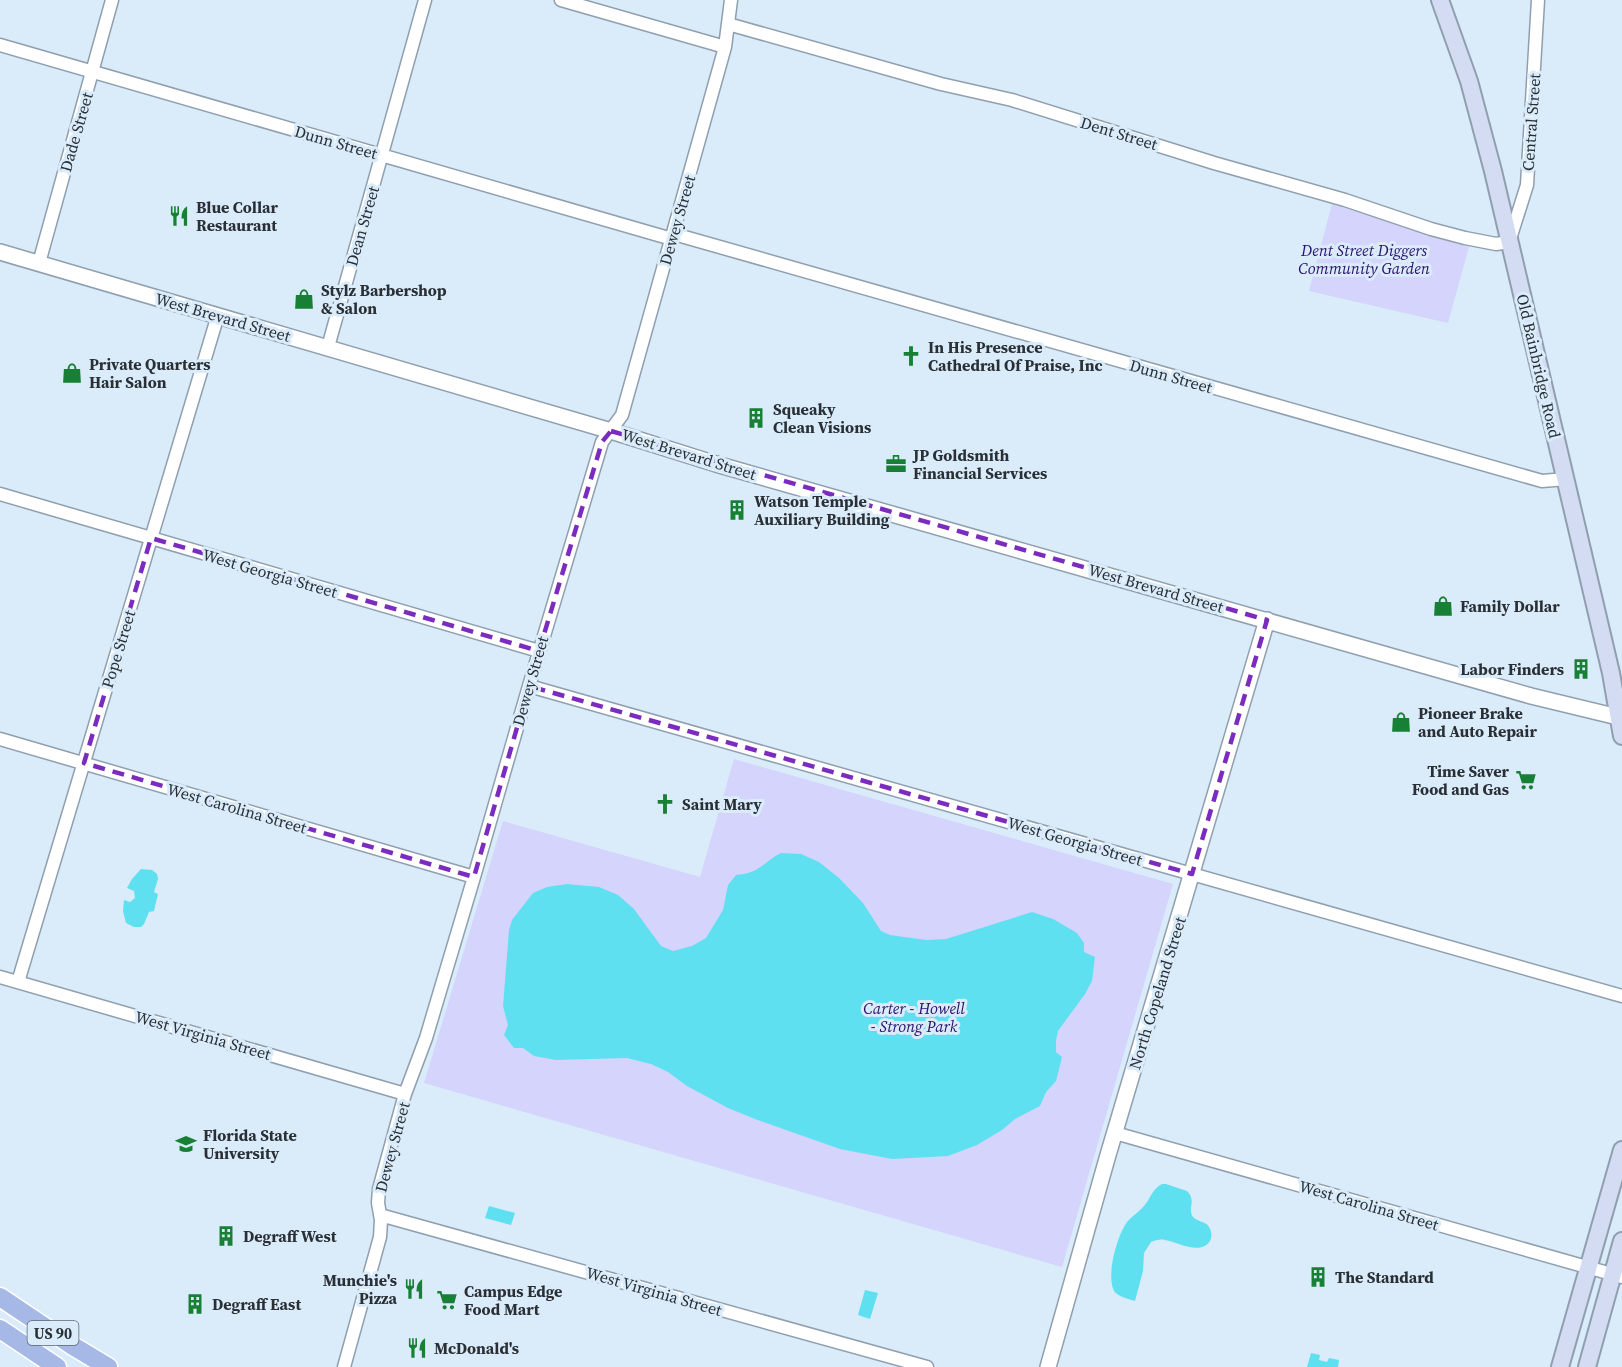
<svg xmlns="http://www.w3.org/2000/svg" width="1622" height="1367" font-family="'Source Serif 4',serif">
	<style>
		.green { fill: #d4d4fd }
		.water { fill: #5fe0f1 }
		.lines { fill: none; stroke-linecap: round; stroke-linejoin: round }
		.minor-casing { stroke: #909fae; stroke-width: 15 }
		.tertiary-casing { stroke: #909fae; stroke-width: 18 }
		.secondary-casing { stroke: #909fae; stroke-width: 20 }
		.primary-casing { stroke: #fff; stroke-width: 21 }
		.minor { stroke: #fff; stroke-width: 12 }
		.tertiary { stroke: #fff; stroke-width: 15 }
		.secondary { stroke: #d3dcf2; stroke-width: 16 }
		.primary { stroke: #a6b8e5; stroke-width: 18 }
		.marked { fill: none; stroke: #7b2cbf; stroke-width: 4.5; stroke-dasharray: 12 8; stroke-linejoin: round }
		.labels { text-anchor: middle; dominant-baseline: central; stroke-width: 6; stroke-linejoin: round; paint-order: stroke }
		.shield { fill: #daebfa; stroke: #5e6770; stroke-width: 1.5 }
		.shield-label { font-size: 15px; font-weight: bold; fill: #292f35 }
		.street-label { font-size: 16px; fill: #292f35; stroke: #daebfa }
		.poi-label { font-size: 16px; font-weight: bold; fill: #292f35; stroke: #daebfa; text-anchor: start }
		.park-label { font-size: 16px; font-style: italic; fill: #2b116d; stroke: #daebfa }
	</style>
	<rect width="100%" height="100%" fill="#daebfa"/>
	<!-- green -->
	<path class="green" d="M1332,204L1469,247L1448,323L1309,291Z
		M734,759L1173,884L1062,1267L424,1083L503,821L700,877Z"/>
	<!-- water -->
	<path class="water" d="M781,853L801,854L819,862L839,878L863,903L881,931L890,935L926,940L946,939L1032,912L1053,919L1077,933L1084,943V952L1095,957L1092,981L1085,994L1058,1031L1056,1041V1052L1062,1057L1056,1081L1046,1092L1040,1106L1015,1119L1002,1130L977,1145L948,1156L892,1159L840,1149L755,1119L728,1108L687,1086L668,1072L651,1064L627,1058L556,1060L534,1056L523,1048H514L504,1035L508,1025L503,1006L509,930L512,920L533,893L547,887L567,884L599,887L618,895L634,909L661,946L673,951L692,946L706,938L723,910L728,885L736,875C741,874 746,874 751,872C762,868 770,858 781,853Z
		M141,869L152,870L157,874L158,879L154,892L158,894L154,911L149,912L144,924L141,927H134L126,923L123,911L124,900L130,902L135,898L134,891L127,888L132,879Z
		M1162,1184H1166L1187,1191C1197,1201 1187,1208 1193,1217C1197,1222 1206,1221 1209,1227C1212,1231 1212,1237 1210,1241C1200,1256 1178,1242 1165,1240C1160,1239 1156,1240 1151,1242L1144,1253L1143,1271L1135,1301C1129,1299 1118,1297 1114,1291C1106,1275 1117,1236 1127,1222C1132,1216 1139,1212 1144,1206C1151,1198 1152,1189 1162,1184Z
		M489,1206L515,1213L511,1225L485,1218Z
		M865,1290L878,1293L870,1319L858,1315Z
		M1311,1353L1320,1355L1319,1360L1327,1362L1329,1358L1339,1360L1338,1367H1307Z"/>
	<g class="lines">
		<!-- minor casing -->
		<g class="minor-casing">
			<path id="minor" d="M561,0L725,47
				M728,24L941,84L1012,100L1214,163L1345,200L1431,229L1465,238L1496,244L1509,242L1527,185L1538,0
				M0,45L672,239
				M674,234L1542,481L1566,479
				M39,263L112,0
				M328,347L425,0
				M0,494L539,651
				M529,686L1622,996
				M0,739L474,877
				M0,977L405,1094
				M18,982L218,315
				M1115,1133L1622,1277
				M380,1215L927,1367
				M344,1367L380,1237L381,1220L378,1203L379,1189L405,1094L426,1038L474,877L529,686L602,442L622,415L725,47L731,0"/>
		</g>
		<!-- tertiary casing -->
		<g class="tertiary-casing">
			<path id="tertiary" d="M0,252L611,431L716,464L1531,696L1622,718
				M1048,1367L1108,1155L1267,620"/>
		</g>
		<!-- secondary casing -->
		<g class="secondary-casing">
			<path id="secondary" d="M1440,0L1469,81L1493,171L1611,673L1622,736
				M1560,1367L1622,1150
				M1587,1367L1622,1241"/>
		</g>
		<!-- primary casing -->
		<g class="primary-casing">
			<path id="primary" d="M0,1297L73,1346L108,1367
				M0,1329L57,1367"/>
		</g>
		<!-- minor -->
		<use href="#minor" class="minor"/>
		<!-- tertiary -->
		<use href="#tertiary" class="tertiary"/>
		<!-- secondary -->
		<use href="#secondary" class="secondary"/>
		<!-- primary -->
		<use href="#primary" class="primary"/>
	</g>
	<!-- marked area -->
	<path class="marked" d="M611,431L1267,620L1192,874L529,686L474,877L84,763L151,538L539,651L602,442Z"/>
	<!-- icons -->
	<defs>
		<g id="restaurant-bare" transform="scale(1.62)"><path d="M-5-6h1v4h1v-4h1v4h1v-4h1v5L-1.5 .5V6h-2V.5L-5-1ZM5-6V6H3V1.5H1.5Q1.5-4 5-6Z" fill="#178035" stroke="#daebfa" stroke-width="2.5" paint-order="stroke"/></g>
		<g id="shop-bare" transform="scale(1.62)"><path d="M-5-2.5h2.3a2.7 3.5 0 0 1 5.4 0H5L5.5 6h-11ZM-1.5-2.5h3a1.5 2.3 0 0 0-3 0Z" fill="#178035" stroke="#daebfa" stroke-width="2.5" paint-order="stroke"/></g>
		<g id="church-bare" transform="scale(1.62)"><path d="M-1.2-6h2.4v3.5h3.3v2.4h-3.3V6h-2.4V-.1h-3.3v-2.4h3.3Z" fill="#178035" stroke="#daebfa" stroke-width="2.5" paint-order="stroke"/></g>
		<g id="building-bare" transform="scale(1.62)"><path d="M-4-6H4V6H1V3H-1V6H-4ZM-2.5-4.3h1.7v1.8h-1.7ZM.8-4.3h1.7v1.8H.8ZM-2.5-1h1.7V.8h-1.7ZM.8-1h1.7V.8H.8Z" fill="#178035" stroke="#daebfa" stroke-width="2.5" paint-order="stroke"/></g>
		<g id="office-bare" transform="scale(1.62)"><path d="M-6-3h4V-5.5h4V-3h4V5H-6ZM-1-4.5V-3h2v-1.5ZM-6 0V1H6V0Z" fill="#178035" stroke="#daebfa" stroke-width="2.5" paint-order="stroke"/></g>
		<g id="supermarket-bare" transform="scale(1.62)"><path d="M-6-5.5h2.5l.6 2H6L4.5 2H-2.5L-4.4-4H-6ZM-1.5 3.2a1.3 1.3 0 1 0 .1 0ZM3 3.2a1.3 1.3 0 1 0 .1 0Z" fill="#178035" stroke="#daebfa" stroke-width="2.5" paint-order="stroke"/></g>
		<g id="university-bare" transform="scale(1.62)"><path d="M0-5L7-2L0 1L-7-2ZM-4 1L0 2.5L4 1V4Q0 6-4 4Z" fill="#178035" stroke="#daebfa" stroke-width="2.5" paint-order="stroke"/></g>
	</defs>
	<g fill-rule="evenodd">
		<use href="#restaurant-bare" x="179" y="216"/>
		<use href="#shop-bare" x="304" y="299"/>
		<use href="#church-bare" x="911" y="356"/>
		<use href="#shop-bare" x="72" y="373"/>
		<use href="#building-bare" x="756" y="418"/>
		<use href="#office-bare" x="896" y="464"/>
		<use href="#building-bare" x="737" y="510"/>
		<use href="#shop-bare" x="1443" y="606"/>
		<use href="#building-bare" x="1581" y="669"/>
		<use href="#shop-bare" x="1401" y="722"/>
		<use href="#supermarket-bare" x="1526" y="780"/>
		<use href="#church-bare" x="665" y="804"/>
		<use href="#university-bare" x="186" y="1144"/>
		<use href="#building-bare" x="226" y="1236"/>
		<use href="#building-bare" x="1318" y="1277"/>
		<use href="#restaurant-bare" x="414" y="1289"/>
		<use href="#supermarket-bare" x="447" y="1300"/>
		<use href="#building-bare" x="195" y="1304"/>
		<use href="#restaurant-bare" x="417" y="1348"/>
	</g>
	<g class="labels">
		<!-- shield labels -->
		<rect class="shield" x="27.5" y="1321" width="51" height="24" rx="4.5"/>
		<g class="shield-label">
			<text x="53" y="1333">US 90</text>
		</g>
		<!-- street labels -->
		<g class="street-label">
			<text transform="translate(1531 122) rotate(-86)">Central Street</text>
			<text transform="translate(76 132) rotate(-74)">Dade Street</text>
			<text transform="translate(1119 133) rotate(17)">Dent Street</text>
			<text transform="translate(336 142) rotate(16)">Dunn Street</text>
			<text transform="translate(677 220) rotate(-74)">Dewey Street</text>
			<text transform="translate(362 226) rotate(-74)">Dean Street</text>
			<text transform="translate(223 317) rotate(16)">West Brevard Street</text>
			<text transform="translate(1539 366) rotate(77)">Old Bainbridge Road</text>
			<text transform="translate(1171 376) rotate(16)">Dunn Street</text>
			<text transform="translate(689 454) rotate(17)">West Brevard Street</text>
			<text transform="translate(270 573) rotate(16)">West Georgia Street</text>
			<text transform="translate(1156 588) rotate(16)">West Brevard Street</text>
			<text transform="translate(118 649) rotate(-73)">Pope Street</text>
			<text transform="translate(530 681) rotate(-74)">Dewey Street</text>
			<text transform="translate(237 808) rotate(16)">West Carolina Street</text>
			<text transform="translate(1075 841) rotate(16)">West Georgia Street</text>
			<text transform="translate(1157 993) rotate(-73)">North Copeland Street</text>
			<text transform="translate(203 1035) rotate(16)">West Virginia Street</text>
			<text transform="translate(392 1147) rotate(-75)">Dewey Street</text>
			<text transform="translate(1369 1205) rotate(16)">West Carolina Street</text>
			<text transform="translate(654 1291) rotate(16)">West Virginia Street</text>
		</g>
		<!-- poi labels -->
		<g class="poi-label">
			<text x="196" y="207">Blue Collar<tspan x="196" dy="18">Restaurant</tspan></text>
			<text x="321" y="290">Stylz Barbershop<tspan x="321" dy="18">&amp; Salon</tspan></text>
			<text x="928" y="347">In His Presence<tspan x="928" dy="18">Cathedral Of Praise, Inc</tspan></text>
			<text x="89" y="364">Private Quarters<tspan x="89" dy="18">Hair Salon</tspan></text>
			<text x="773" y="409">Squeaky<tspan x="773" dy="18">Clean Visions</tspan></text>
			<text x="913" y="455">JP Goldsmith<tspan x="913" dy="18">Financial Services</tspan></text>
			<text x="754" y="501">Watson Temple<tspan x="754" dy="18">Auxiliary Building</tspan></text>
			<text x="1460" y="606">Family Dollar</text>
			<text x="1564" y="669" text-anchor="end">Labor Finders</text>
			<text x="1418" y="713">Pioneer Brake<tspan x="1418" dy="18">and Auto Repair</tspan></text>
			<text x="1509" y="771" text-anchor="end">Time Saver<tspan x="1509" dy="18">Food and Gas</tspan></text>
			<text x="682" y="804">Saint Mary</text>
			<text x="203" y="1135">Florida State<tspan x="203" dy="18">University</tspan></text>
			<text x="243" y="1236">Degraff West</text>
			<text x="1335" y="1277">The Standard</text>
			<text x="397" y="1280" text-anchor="end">Munchie's<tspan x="397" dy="18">Pizza</tspan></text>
			<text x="464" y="1291">Campus Edge<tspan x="464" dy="18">Food Mart</tspan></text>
			<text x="212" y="1304">Degraff East</text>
			<text x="434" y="1348">McDonald's</text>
		</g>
		<!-- park labels -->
		<g class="park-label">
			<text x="1364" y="250">Dent Street Diggers<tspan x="1364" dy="18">Community Garden</tspan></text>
			<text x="914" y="1008">Carter - Howell<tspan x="914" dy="18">- Strong Park</tspan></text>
		</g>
	</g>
</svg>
